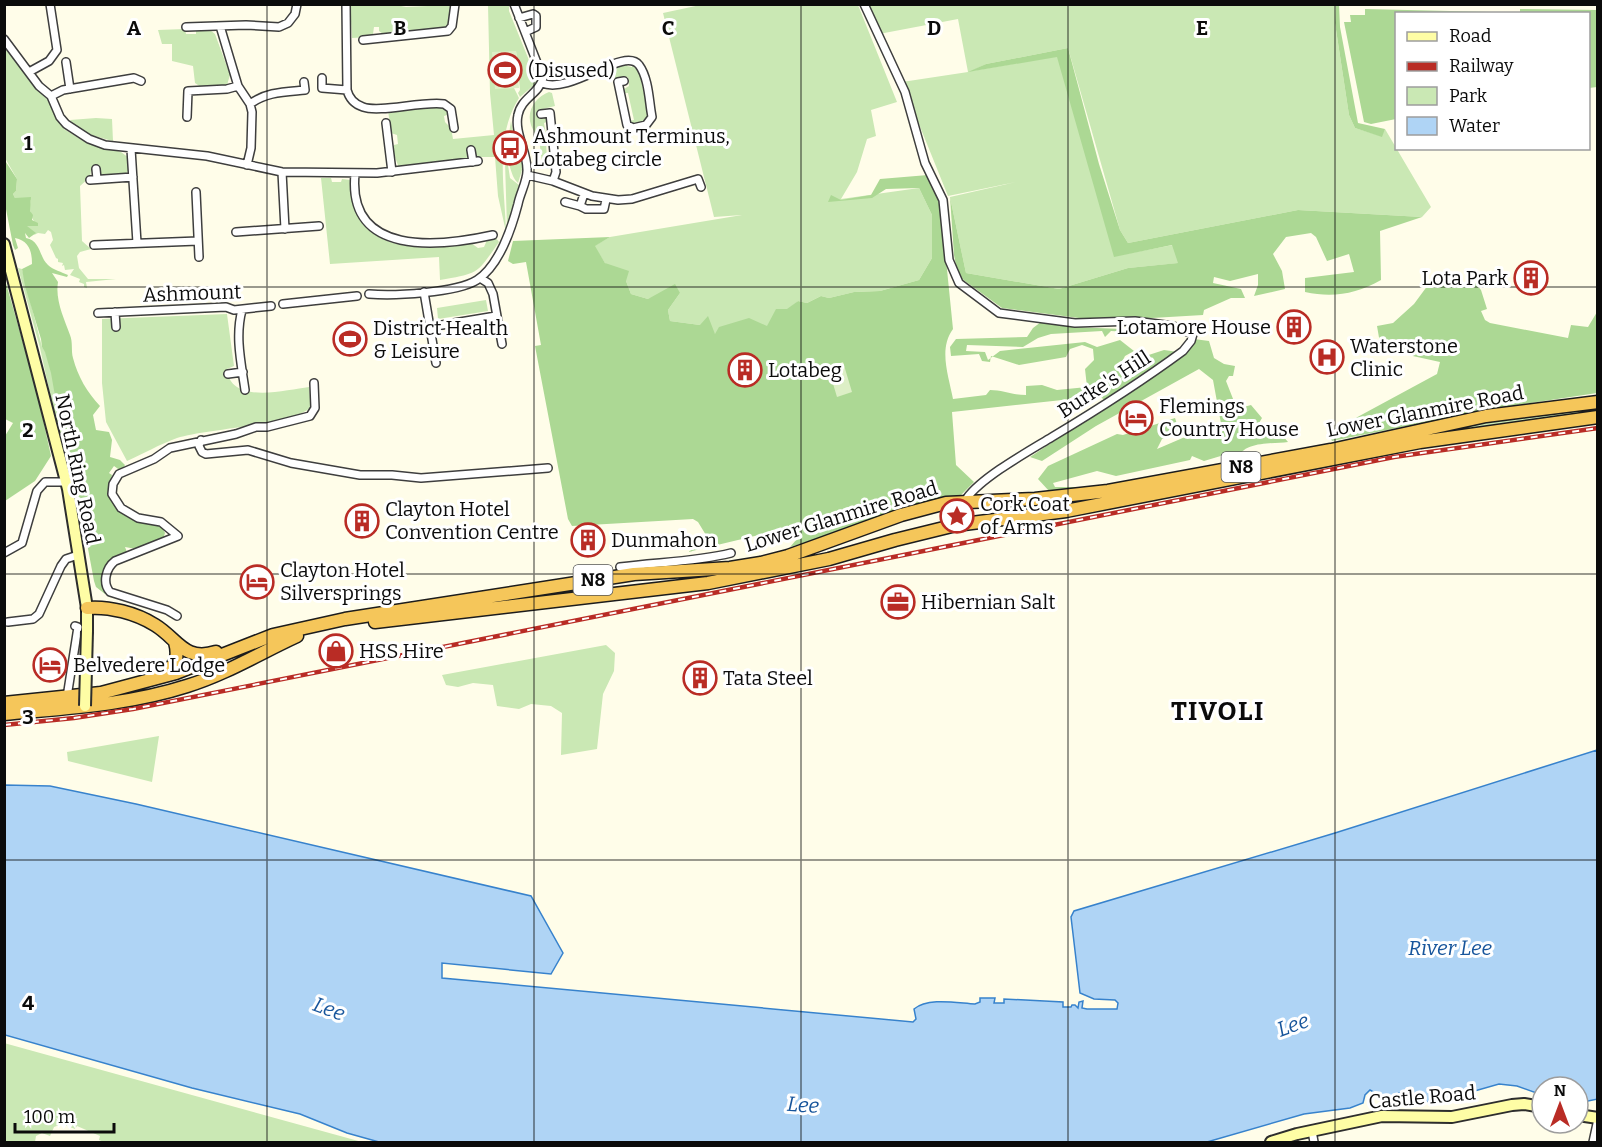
<svg xmlns="http://www.w3.org/2000/svg" width="1602" height="1147" font-family="Bitter,serif">
	<style>
		.green { fill: #cae8b4 }
		.forest { fill: #acd894 }
		.pitch { fill: #ddefc6 }
		.water { fill: #afd4f5; stroke: #3782cc; stroke-width: 1.5 }
		.lines { fill: none; stroke-linecap: round; stroke-linejoin: round }
		.minor-casing { stroke: #3e3e3e; stroke-width: 10 }
		.secondary-casing { stroke: #2d2d2d; stroke-width: 14 }
		.trunk-casing { stroke: #1c1c1c; stroke-width: 15 }
		.minor { stroke: #fff; stroke-width: 7 }
		.secondary { stroke: #fefda5; stroke-width: 10 }
		.trunk { stroke: #f5c65a; stroke-width: 12 }
		.rail-casing { stroke: #b92c25; stroke-width: 4.5 }
		.rail { stroke: #fff; stroke-width: 2; stroke-dasharray: 7; stroke-linecap: butt }
		.secondary-bridge-casing { stroke: #2d2d2d; stroke-width: 14; stroke-linecap: butt }
		.secondary-bridge { stroke: #fefda5; stroke-width: 10 }
		.grid { fill: none; stroke: #0b0b0b; stroke-width: 1.5; stroke-opacity: 0.55 }
		.labels { text-anchor: middle; dominant-baseline: central; stroke-width: 6; stroke-linejoin: round; paint-order: stroke }
		.shield { fill: #fff; stroke: #545454; stroke-width: 1.5 }
		.shield-label { font-size: 18px; font-weight: bold; fill: #0b0b0b }
		.poi-label { font-size: 20px; fill: #0b0b0b; stroke: #fff; text-anchor: start }
		.street-label { font-size: 20px; fill: #0b0b0b; stroke: #fff }
		.water-label { font-size: 21px; font-style: italic; fill: #17559b; stroke: #fff }
		.district-label { font-size: 26px; font-weight: bold; letter-spacing: 1.5px; fill: #0b0b0b; stroke: #fff }
		.grid-label { font-size: 20px; text-anchor: middle; font-weight: bold; fill: #0b0b0b; stroke: #fff; stroke-width: 6; stroke-linejoin: round; paint-order: stroke }
	</style>
	<rect width="100%" height="100%" fill="#fffde9"/>
	<!-- green -->
	<path class="green" d="M391,4L406,7L449,5L452,9L450,25L442,30L383,34L379,31V27H374L373,34L369,37L352,38L350,5Z
		M705,4L858,5L897,102L871,110L876,136L867,139L857,172L841,199L919,188L932,215V258L919,280L880,291L854,292L829,298L821,296L807,303L798,301L767,327L715,334L700,325L670,321L668,310L680,293L648,299L631,294L626,281L605,263L594,246L610,237L742,215L714,217L663,13Z
		M488,5H509V11L537,80L534,85L520,97L518,93L520,90L516,51L495,88H514L519,98C494,137 505,188 506,232L498,196L495,157H478L473,152H468V156L464,161L399,168L392,149L394,145L398,144L397,135L391,133L388,110C403,109 436,101 448,110L447,115L444,116L445,122L451,128L453,139L494,135L490,93Z
		M868,5H1336L1335,23L1349,115L1355,128L1381,136L1385,129L1431,207L1422,217L1298,210L1128,243L1120,230L1068,48L986,64L972,71L1058,56L1115,256L1173,245L1179,263L1128,268L1059,289L966,273L950,197L1016,182L948,196L902,82L968,72L958,19L879,34Z
		M185,29L186,34H196V30C204,29 209,28 215,34L230,75L227,85L201,87L195,83L193,66L172,61V44H162L158,30Z
		M4,45L39,91L50,102L64,129L85,142L121,152L129,158V168L126,174L100,176L97,171H91L90,177L80,186L82,241L91,249L80,252L77,256L79,268L88,279H116L86,282L87,288L84,287V284L79,282L80,279L70,275L74,269L65,270L64,265L62,266L63,263L58,262V259L56,258L50,245L53,240L51,232L48,230L45,234L38,233L34,235L35,233L26,226H38C31,219 28,210 31,200L24,198H15L13,194L16,191L17,179L5,158Z
		M627,64V66L632,67V65L639,71L649,116L646,122L634,125L629,121L634,120L628,93H624V89L629,86L628,77L615,79L613,72L610,69Z
		M549,92L552,93L555,106L539,110L541,118H546L549,121L544,123L546,134H551V141L546,142L547,159H550L551,169H547C539,160 542,152 539,142C538,136 533,131 531,125C526,110 536,97 549,92Z
		M96,118L112,119L113,141C97,137 80,133 70,120Z
		M511,121L514,136L510,148L513,156L522,163V170L518,183C510,176 512,165 505,159Z
		M505,162L508,165L510,178L519,185L507,228Z
		M321,178H331L332,182H341L342,179L350,180C352,192 352,205 358,216C378,254 437,250 471,243L478,248L484,247L487,240L496,238L499,242C476,275 479,273 440,280L439,257L330,264Z
		M18,268L22,269L42,347C55,362 54,396 58,415C61,432 68,448 70,465L54,412L40,348Z
		M486,300L488,311L438,319L437,308Z
		M227,314L234,366L227,369C230,405 285,390 309,387L311,407C292,426 207,428 177,438C160,444 143,454 127,461L106,422L102,383V319Z
		M1597,408V414L1273,465L1479,424Z
		M606,645L615,653L614,671L603,694L597,749L561,755L562,713L551,706L531,704L519,709L497,706L493,685L473,683L458,687L446,685L442,675Z
		M159,736L152,782L68,761L67,752Z
		M4,1043L362,1142H104L99,1140L100,1136L77,1126L75,1129L62,1124L54,1127L50,1136L42,1133L36,1136L35,1142H5Z"/>
	<!-- forest -->
	<path class="forest" d="M1336,5H1339L1340,27L1358,123L1385,129L1382,137L1355,128L1349,115L1335,23Z
		M1365,9L1492,12V13L1396,14V119L1371,124L1364,122L1344,22H1351L1350,15H1365Z
		M1520,9L1597,10V87L1589,88L1588,14L1520,13Z
		M1068,48L1099,164L1120,230L1128,243L1298,210L1422,217L1380,231L1381,280C1356,294 1333,298 1305,292V278L1354,272L1349,254L1327,261L1316,237L1311,233L1286,237L1273,254L1282,271L1285,289L1254,296L1258,285V274L1230,281L1214,277L1213,283L1241,289L1245,298H1231L1204,310L1203,315L1152,318H1079L1002,308L958,276L954,255L950,197L966,273L1059,289L1128,268L1178,263L1172,245L1114,257L1057,57L968,72L986,64Z
		M4,159L17,179L16,191L13,194L15,198L31,197L30,211L33,215L32,220L38,223V226H27L36,233L29,238L25,233L26,238C41,241 39,257 48,265C53,270 62,272 68,275L67,277L52,273L58,282C55,300 64,318 70,335C73,342 71,351 73,358C78,377 87,392 100,406L93,415L96,430L109,432L112,440L110,457L120,460L125,465L121,471L114,466L109,473L112,475C111,480 109,485 109,489C108,514 143,519 161,525L165,533L163,539L136,549L125,547L127,552L111,560L104,579L105,594L96,587L94,581L76,484L58,413L51,373L45,352L42,347L41,339L25,286L22,269L32,264C32,251 29,241 15,238L18,248L15,250L13,245L5,204Z
		M928,175L940,200L953,329C938,349 949,377 953,399L986,395L990,390C1003,390 1012,395 1026,395V386L1042,385L1057,390L1087,387L1085,369L1094,360L1093,349L1082,345L1070,349L1066,357L1019,365L991,356L990,362L982,361L979,354L951,356L950,347L956,339L1027,337L1033,328L1041,322L1071,327L1174,331L1163,334L1111,331L1105,337L1102,331L1051,334L1038,338L1023,347L967,345L966,351L985,352L988,360L1000,351L1085,342L1097,347L1120,340L1134,351L1125,356L1121,364L1164,350L1178,352L1106,401L1099,396L952,412L956,465L974,482L961,495L790,547L797,539V526L688,552L709,540L698,522L693,519L572,526L568,519L535,346L541,345L526,262L513,264L508,261L513,241L610,237L595,246L605,263L629,271L626,281L631,294L648,299L675,284L680,293L668,310L670,321L700,325L708,316L715,334L719,327L749,318L767,326L776,309H787L798,301L807,303L821,296L829,298L854,292L880,291L919,280L932,258V215L919,188L886,189L872,198L828,202L831,195L841,200L871,195L880,179Z
		M4,276L37,392L51,456L35,481L5,501V436L13,423L5,419Z
		M1475,283L1481,290L1487,309L1481,311L1485,320L1490,323L1568,338L1571,325L1588,327L1597,312V393L1497,408L1332,441L1331,439L1339,427L1437,374L1440,362L1381,349L1377,326L1393,323L1414,304L1428,285Z
		M1194,339L1209,341L1214,358L1224,364L1235,366L1233,376H1229L1226,381L1237,409L1251,405L1262,418L1256,428L1283,436L1288,442C1273,444 1241,441 1238,460L1231,461L1224,455L1204,461L1192,456L1190,460L1116,476L1097,471L1053,483L1055,487H1079L1080,490L1049,491L1038,479L1048,466L1117,434L1123,435L1175,418L1180,433L1162,439L1157,449L1185,437L1218,433L1222,429L1213,380L1199,369L1096,426L1042,461L1030,457L1185,354Z"/>
	<!-- pitch -->
	<path class="pitch" d="M516,51L519,88L495,89L492,52Z
		M843,362L852,392L837,397L828,367Z"/>
	<!-- water -->
	<path class="water" d="M1597,750L1598,1099L1578,1103V1087H1542V1095L1517,1086L1499,1084L1436,1102L1407,1101L1399,1093L1387,1100L1370,1090L1365,1095L1363,1103L1350,1108L1304,1114L1207,1142H379L347,1133L300,1114L192,1088L5,1035V785L50,786L136,804L531,896L563,953L551,974L442,963V978L913,1022L916,1019L914,1009C928,997 957,1003 975,1004L980,1002V998H995L994,1003H1004V999L1063,1002V1007H1071L1072,1005H1075L1078,1008L1079,1002L1083,1001L1082,1008L1087,1009H1117L1118,1003L1115,1000L1094,999L1080,993L1071,917L1074,911L1335,833Z"/>
	<g class="lines">
		<!-- minor casing -->
		<g class="minor-casing">
			<path id="minor" d="M346,4L347,90C349,98 354,104 363,107C380,113 421,101 444,104L451,109L454,128
				M864,4L905,92L925,163L943,200L949,260L959,283L999,313L1075,323L1135,321L1173,326L1193,334L1191,341L1183,351C1141,382 1097,410 1052,437C1029,451 982,477 967,498V501
				M519,18L533,14L536,16V27L525,32
				M220,26L238,86L250,104L252,112L251,148L247,165
				M186,27L246,25L279,27L288,23L295,14L297,4
				M4,39L39,86L51,96L60,117L66,124L89,139L105,145L207,156L282,172L377,173L478,161
				M363,40L448,31L452,26L455,4
				M66,62L70,89
				M29,72L49,61L57,50L50,4
				M322,78V88L347,90
				M542,83C571,95 624,46 639,65C648,77 649,98 651,111L652,117L646,125L633,128L627,125L618,82L624,81
				M51,96L63,90L134,78L141,81
				M250,104C266,92 284,92 305,90L304,82
				M541,114L550,113L556,172L553,181
				M187,117L188,91L227,89L238,86
				M386,123L392,172
				M131,149L137,243
				M471,150L473,162
				M96,169L97,179
				M282,172L285,229
				M355,174C347,257 439,247 493,235
				M527,175L553,181L592,196L618,200L632,199L698,179L701,187
				M90,180L133,177
				M196,192L199,257
				M584,194L580,206L586,209H604L606,200
				M565,202L580,206
				M236,232L319,226
				M94,245L198,241
				M480,278L488,283L493,294L502,344
				M424,292L436,363
				M369,294C394,296 456,293 477,280C499,266 512,227 518,204C520,193 528,180 527,169C527,151 514,132 518,115C521,98 539,94 543,78L514,4
				M283,304L357,296
				M242,310C235,336 241,362 245,390
				M115,312L116,327
				M98,313L226,307L234,310L271,306
				M430,327L496,316
				M228,374L243,372
				M201,440L199,446L202,452L206,454L248,450L291,463L360,475H392L421,478L548,468
				M4,553L22,543L37,491L45,482H66
				M620,567C657,562 695,562 731,553
				M177,616L167,610L110,592C102,583 106,568 115,561L178,536L161,522L138,518L121,508L112,494L113,484L119,474L154,459L170,448L236,434L256,427H267L310,416L315,408L314,383
				M8,622L33,619L39,614L61,566L66,559L78,555
				M67,697L78,627L75,626
				M1312,1131L1314,1142
				M1593,1142L1598,1119"/>
		</g>
		<!-- secondary casing -->
		<g class="secondary-casing">
			<path id="secondary" d="M4,244L68,489L87,608V631
				M1578,1115L1598,1118
				M1271,1142L1297,1134L1382,1116L1452,1117L1512,1105L1524,1104L1542,1107"/>
		</g>
		<!-- trunk casing -->
		<g class="trunk-casing">
			<path id="trunk" d="M87,608C109,606 136,613 155,625C178,639 184,662 216,652
				M375,622L708,583L829,559L895,540L956,525L1066,511L1420,442L1598,417
				M163,673C176,666 179,657 175,642
				M4,703L101,693L176,673L273,635L345,619L634,574L730,568L761,563L788,556L901,515L946,503L1035,499L1108,491L1331,450L1486,416L1598,402
				M4,714C66,708 128,705 187,686C226,674 260,653 297,636"/>
		</g>
		<!-- minor -->
		<use href="#minor" class="minor"/>
		<!-- secondary -->
		<use href="#secondary" class="secondary"/>
		<!-- trunk -->
		<use href="#trunk" class="trunk"/>
		<!-- rail casing -->
		<g class="rail-casing">
			<path id="rail" d="M4,725L74,718L133,709L1394,457L1598,428"/>
		</g>
		<!-- rail -->
		<use href="#rail" class="rail"/>
		<!-- secondary-bridge casing -->
		<g class="secondary-bridge-casing">
			<path id="secondary-bridge" d="M85,706L87,631"/>
		</g>
		<!-- secondary-bridge -->
		<use href="#secondary-bridge" class="secondary-bridge"/>
	</g>
	<!-- grid -->
	<path class="grid" d="M267,4V1142M534,4V1142M801,4V1142M1068,4V1142M1335,4V1142M4,287H1598M4,574H1598M4,860H1598"/>
	<!-- icons -->
	<defs>
		<g id="stadium-ring" transform="scale(1.725)"><circle r="9.5" fill="#fff" stroke="#b92c25" stroke-width="1.5"/><path d="M0-5a6.5 5 0 1 0 0 10a6.5 5 0 1 0 0-10ZM-3.5-1.8h7v3.6h-7Z" fill="#b92c25"/></g>
		<g id="bus-ring" transform="scale(1.725)"><circle r="9.5" fill="#fff" stroke="#b92c25" stroke-width="1.5"/><path d="M-5-6H5V4H4V6H2V4H-2V6H-4V4H-5ZM-3.5-4V0h7V-4ZM-3.5 1.2v1.5H-2V1.2ZM2 1.2v1.5H3.5V1.2Z" fill="#b92c25"/></g>
		<g id="building-ring" transform="scale(1.725)"><circle r="9.5" fill="#fff" stroke="#b92c25" stroke-width="1.5"/><path d="M-4-6H4V6H1V3H-1V6H-4ZM-2.5-4.3h1.7v1.8h-1.7ZM.8-4.3h1.7v1.8H.8ZM-2.5-1h1.7V.8h-1.7ZM.8-1h1.7V.8H.8Z" fill="#b92c25"/></g>
		<g id="hospital-ring" transform="scale(1.725)"><circle r="9.5" fill="#fff" stroke="#b92c25" stroke-width="1.5"/><path d="M-5-5h3v3.5h4V-5h3V5h-3V1.5h-4V5h-3Z" fill="#b92c25"/></g>
		<g id="hotel-ring" transform="scale(1.725)"><circle r="9.5" fill="#fff" stroke="#b92c25" stroke-width="1.5"/><path d="M-6-4.5h1.5V1H6V5H4.5V3h-9V5H-6ZM-4 0a1.8 1.8 0 1 1 3.6 0ZM.5 0V-2.5h3Q6-2.5 6 0Z" fill="#b92c25"/></g>
		<g id="sight-ring" transform="scale(1.725)"><circle r="9.5" fill="#fff" stroke="#b92c25" stroke-width="1.5"/><path d="M0-6L1.8-2.2L6-1.7L2.9 1.2L3.7 5.4L0 3.3L-3.7 5.4L-2.9 1.2L-6-1.7L-1.8-2.2Z" fill="#b92c25"/></g>
		<g id="office-ring" transform="scale(1.725)"><circle r="9.5" fill="#fff" stroke="#b92c25" stroke-width="1.5"/><path d="M-6-3h4V-5.5h4V-3h4V5H-6ZM-1-4.5V-3h2v-1.5ZM-6 0V1H6V0Z" fill="#b92c25"/></g>
		<g id="shop-ring" transform="scale(1.725)"><circle r="9.5" fill="#fff" stroke="#b92c25" stroke-width="1.5"/><path d="M-5-2.5h2.3a2.7 3.5 0 0 1 5.4 0H5L5.5 6h-11ZM-1.5-2.5h3a1.5 2.3 0 0 0-3 0Z" fill="#b92c25"/></g>
	</defs>
	<g fill-rule="evenodd">
		<use href="#stadium-ring" x="505" y="70"/>
		<use href="#bus-ring" x="510" y="148"/>
		<use href="#building-ring" x="1531" y="278"/>
		<use href="#building-ring" x="1294" y="327"/>
		<use href="#stadium-ring" x="350" y="339"/>
		<use href="#hospital-ring" x="1327" y="357"/>
		<use href="#building-ring" x="745" y="370"/>
		<use href="#hotel-ring" x="1136" y="418"/>
		<use href="#sight-ring" x="957" y="516"/>
		<use href="#building-ring" x="362" y="521"/>
		<use href="#building-ring" x="588" y="540"/>
		<use href="#hotel-ring" x="257" y="582"/>
		<use href="#office-ring" x="898" y="602"/>
		<use href="#shop-ring" x="336" y="651"/>
		<use href="#hotel-ring" x="50" y="665"/>
		<use href="#building-ring" x="700" y="678"/>
	</g>
	<g class="labels">
		<!-- shield labels -->
		<g class="shield">
			<rect x="1221.5" y="452" width="39" height="30" rx="4.5"/>
			<rect x="573.5" y="565" width="39" height="30" rx="4.5"/>
		</g>
		<g class="shield-label">
			<text x="1241" y="467">N8</text>
			<text x="593" y="580">N8</text>
		</g>
		<!-- poi labels -->
		<g class="poi-label">
			<text x="528" y="70">(Disused)</text>
			<text x="533" y="136">Ashmount Terminus,<tspan x="533" dy="23">Lotabeg circle</tspan></text>
			<text x="1508" y="278" text-anchor="end">Lota Park</text>
			<text x="1271" y="327" text-anchor="end">Lotamore House</text>
			<text x="373" y="328">District Health<tspan x="373" dy="23">&amp; Leisure</tspan></text>
			<text x="1350" y="346">Waterstone<tspan x="1350" dy="23">Clinic</tspan></text>
			<text x="768" y="370">Lotabeg</text>
			<text x="1159" y="406">Flemings<tspan x="1159" dy="23">Country House</tspan></text>
			<text x="980" y="504">Cork Coat<tspan x="980" dy="23">of Arms</tspan></text>
			<text x="385" y="509">Clayton Hotel<tspan x="385" dy="23">Convention Centre</tspan></text>
			<text x="611" y="540">Dunmahon</text>
			<text x="280" y="570">Clayton Hotel<tspan x="280" dy="23">Silversprings</tspan></text>
			<text x="921" y="602">Hibernian Salt</text>
			<text x="359" y="651">HSS Hire</text>
			<text x="73" y="665">Belvedere Lodge</text>
			<text x="723" y="678">Tata Steel</text>
		</g>
		<!-- street labels -->
		<g class="street-label">
			<text transform="translate(192 293) rotate(-2)">Ashmount</text>
			<text transform="translate(1104 384) rotate(-33)">Burke's Hill</text>
			<text transform="translate(1425 411) rotate(-11)">Lower Glanmire Road</text>
			<text transform="translate(78 469) rotate(78)">North Ring Road</text>
			<text transform="translate(841 516) rotate(-17)">Lower Glanmire Road</text>
			<text transform="translate(1422 1097) rotate(-5)">Castle Road</text>
		</g>
		<!-- water labels -->
		<g class="water-label">
			<text x="1450" y="948">River Lee</text>
			<text transform="translate(329 1009) rotate(20)">Lee</text>
			<text transform="translate(1293 1025) rotate(-20)">Lee</text>
			<text transform="translate(803 1105) rotate(4)">Lee</text>
		</g>
		<!-- district labels -->
		<g class="district-label">
			<text x="1218" y="711">TIVOLI</text>
		</g>
	</g>
	<g class="grid-label">
		<text x="134" y="35">A</text>
		<text x="400" y="35">B</text>
		<text x="668" y="35">C</text>
		<text x="934" y="35">D</text>
		<text x="1202" y="35">E</text>
		<text x="28" y="150">1</text>
		<text x="28" y="437">2</text>
		<text x="28" y="724">3</text>
		<text x="28" y="1010">4</text>
	</g>
	<!-- border -->
	<rect width="1602" height="1147" fill="none" stroke="#0b0b0b" stroke-width="12"/>
	<!-- legend -->
	<rect x="1395" y="12" width="195" height="138" fill="#ffffff" stroke="#9d9d9d" stroke-width="1.5"/>
	<rect x="1407" y="32" width="30" height="9" fill="#fefda5" stroke="#9d9d9d" stroke-width="1.5"/>
	<text x="1449" y="42" font-size="18" fill="#0b0b0b">Road</text>
	<rect x="1407" y="62" width="30" height="9" fill="#b92c25" stroke="#9d9d9d" stroke-width="1.5"/>
	<text x="1449" y="72" font-size="18" fill="#0b0b0b">Railway</text>
	<rect x="1407" y="87" width="30" height="18" fill="#cae8b4" stroke="#9d9d9d" stroke-width="1.5"/>
	<text x="1449" y="102" font-size="18" fill="#0b0b0b">Park</text>
	<rect x="1407" y="117" width="30" height="18" fill="#afd4f5" stroke="#9d9d9d" stroke-width="1.5"/>
	<text x="1449" y="132" font-size="18" fill="#0b0b0b">Water</text>
	<!-- north arrow -->
	<g transform="translate(1560 1105)"><circle r="28" fill="#ffffff" stroke="#9d9d9d" stroke-width="1.5"/>
	<path d="M0-4.5L10 22L0 15L-10 22Z" fill="#b92c25"/>
	<text y="-9" font-size="16" font-weight="bold" text-anchor="middle" fill="#0b0b0b">N</text>
	</g>
	<!-- scale -->
	<path d="M15 1123v9h99v-9" fill="none" stroke="#0b0b0b" stroke-width="3"/>
	<text x="24" y="1123" font-size="18" fill="#0b0b0b" stroke="#ffffff" stroke-width="4.5" paint-order="stroke">100 m</text>
</svg>
